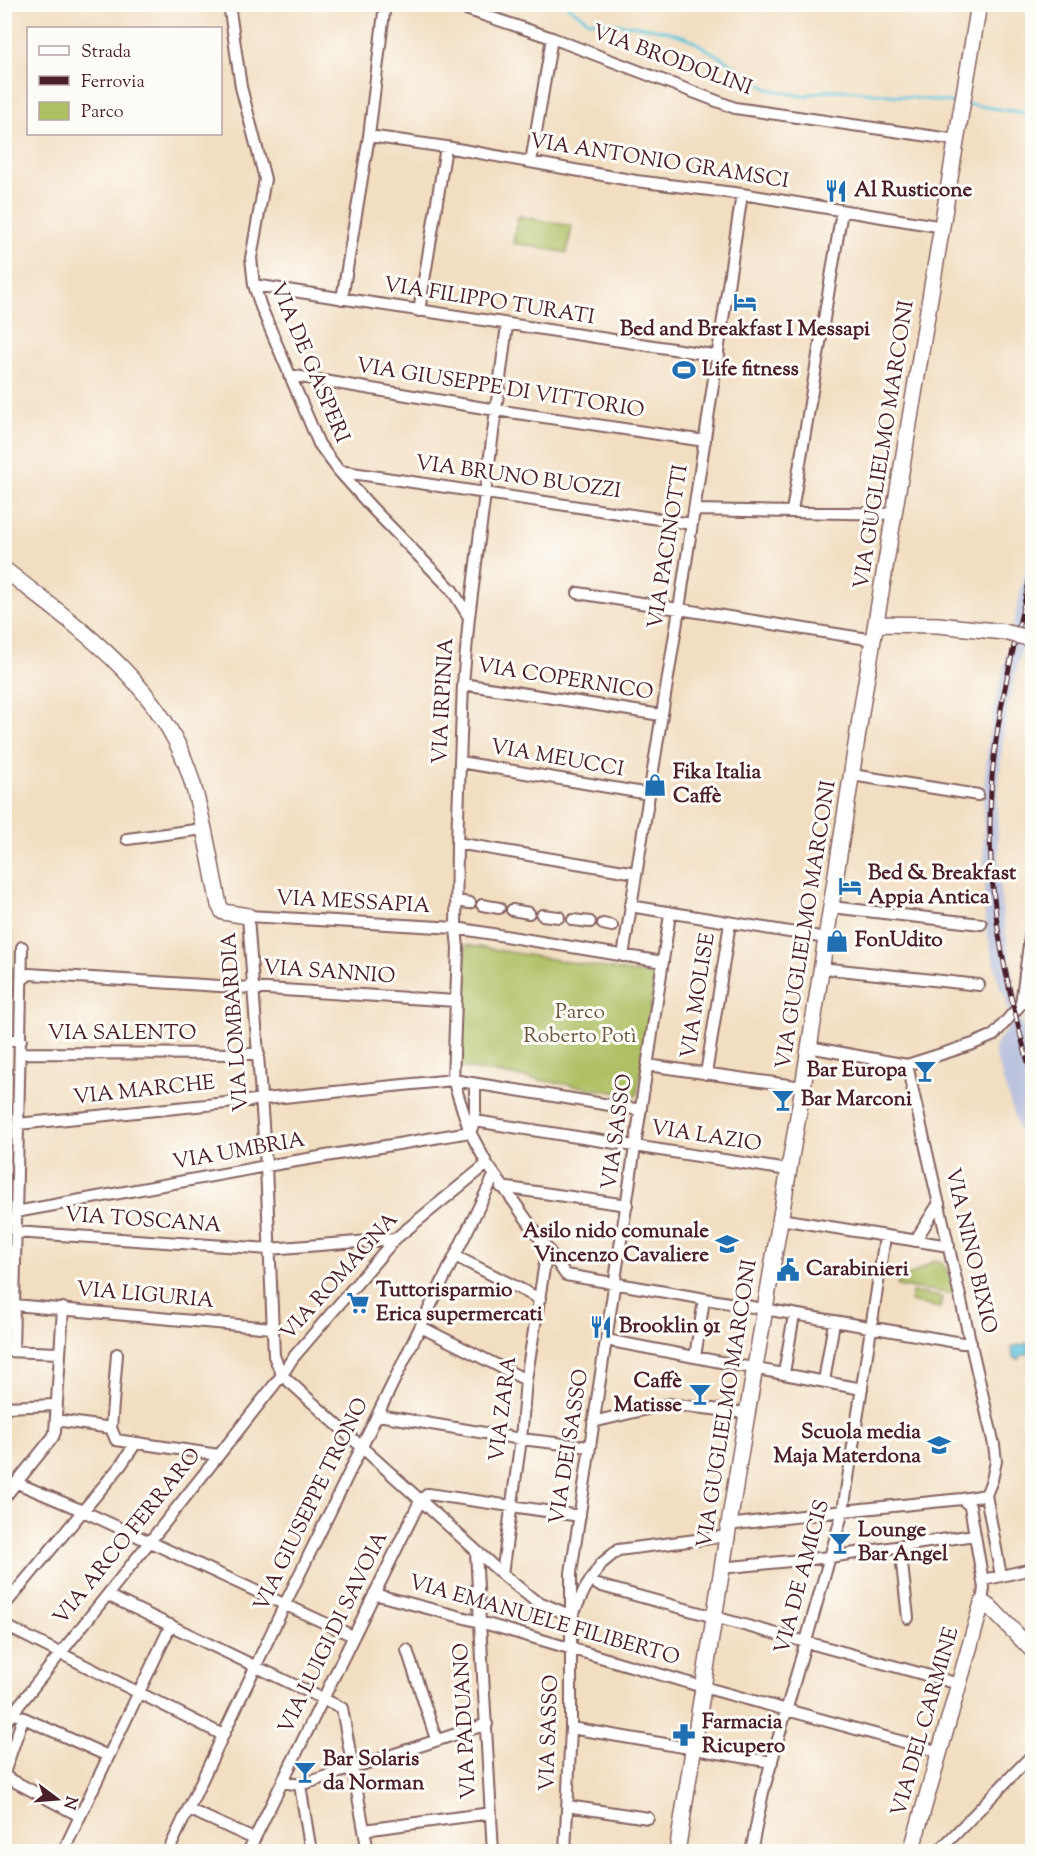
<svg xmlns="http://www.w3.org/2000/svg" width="1037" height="1856" font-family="'Sorts Mill Goudy',serif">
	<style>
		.industrial { fill: #bbc3de }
		.green { fill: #aec064; stroke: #7c7048; stroke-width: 1.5 }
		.water { fill: #61c6de; stroke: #567284; stroke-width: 1.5 }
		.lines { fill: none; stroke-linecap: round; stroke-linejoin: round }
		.stream { stroke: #61c6de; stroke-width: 3 }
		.street-casing { stroke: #856260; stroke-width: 14 }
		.secondary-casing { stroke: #856260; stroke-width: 18 }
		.street { stroke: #fff; stroke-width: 10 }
		.secondary { stroke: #fff; stroke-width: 15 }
		.rail-casing { stroke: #4a1f2b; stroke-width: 5 }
		.rail { stroke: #fdfcf7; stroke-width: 3; stroke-dasharray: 9; stroke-linecap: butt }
		.secondary-bridge-casing { stroke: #856260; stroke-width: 18; stroke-linecap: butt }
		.secondary-bridge { stroke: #fff; stroke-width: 15 }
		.labels { text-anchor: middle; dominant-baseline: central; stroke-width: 6; stroke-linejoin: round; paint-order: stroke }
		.street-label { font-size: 21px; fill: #4a1f2b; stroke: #fdfcf7 }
		.poi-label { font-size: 21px; font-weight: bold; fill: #4a1f2b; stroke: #fdfcf7; text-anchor: start }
		.park-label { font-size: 21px; fill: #6d573f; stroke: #fdfcf7 }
	</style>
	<rect width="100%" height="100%" fill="#fdfcf7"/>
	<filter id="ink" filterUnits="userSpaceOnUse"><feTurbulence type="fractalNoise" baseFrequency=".0167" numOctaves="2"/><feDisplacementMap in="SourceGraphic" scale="12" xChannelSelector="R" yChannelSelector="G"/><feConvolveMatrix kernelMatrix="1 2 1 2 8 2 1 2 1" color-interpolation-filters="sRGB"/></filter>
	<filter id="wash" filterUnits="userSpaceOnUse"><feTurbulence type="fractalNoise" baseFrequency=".008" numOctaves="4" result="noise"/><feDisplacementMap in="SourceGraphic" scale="24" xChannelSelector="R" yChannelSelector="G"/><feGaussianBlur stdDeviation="1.35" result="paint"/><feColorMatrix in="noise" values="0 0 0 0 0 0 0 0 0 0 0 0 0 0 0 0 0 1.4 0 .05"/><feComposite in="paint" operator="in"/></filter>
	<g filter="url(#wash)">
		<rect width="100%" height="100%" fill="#f2dec1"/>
		<!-- industrial -->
		<path class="industrial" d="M1032,542V603L1010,697L1003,737L997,807L1000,890L1005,930L1019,1014L1032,1056V1172L994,1051L1000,1038L1011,1025L1004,991L1001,992L985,924L983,803L988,741L997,696Z"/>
		<!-- green -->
		<path class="green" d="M518,216L572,226L567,253L513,243Z
			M12,933L11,1029H5V936Z
			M466,945L655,976L637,1096L460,1067Z
			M935,1260C947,1262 953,1283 953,1294L898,1286L897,1283Z
			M912,1292L942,1297L940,1308L910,1302Z"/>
		<!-- water -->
		<path class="water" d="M1028,1343L1030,1353L1020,1356V1359H1016L1013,1356L1012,1347Z"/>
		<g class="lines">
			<!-- stream -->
			<path class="stream" d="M565,4L589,21L640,26L670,32L688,38L730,63L768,89L802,96L831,90H848L957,103
				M966,104L1032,114"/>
		</g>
	</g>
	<g filter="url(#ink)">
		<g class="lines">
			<!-- street casing -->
			<g class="street-casing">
				<path id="street" d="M229,4L241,87L265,179L251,258L254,285L261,307L319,444L339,471L371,507L452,590L469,617
					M451,4L552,38L735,108L957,140
					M369,136L446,147L636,181L742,194L943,227
					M531,162L552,38
					M254,285L719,356
					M342,299L369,136L385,4
					M419,311L446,147
					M507,325L469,617L463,684L457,843L456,928L458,948L453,1080L470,1132L487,1164L566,1275L962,1343L971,1342
					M289,375L496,410L705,441
					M339,471L692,524
					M695,510L896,514
					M792,511L842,211
					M578,593L874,640
					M463,684L661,715
					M460,762L649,794
					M852,775L978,795
					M127,839L203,829
					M457,843L636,873
					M456,901L470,903
					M482,905L499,908
					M630,906L826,938
					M831,907L981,924
					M512,910L529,913
					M542,915L559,917
					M573,920L590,922
					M603,924L612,926
					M623,956L679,609L742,194
					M821,968L979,985
					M1025,973L1032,998
					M22,980L29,974L456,1001
					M4,1040H21
					M809,1047L907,1065L973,1044L994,1035L1021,1004L1032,923
					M21,1053L259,1054
					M647,1065L803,1087
					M907,1065L994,1445L996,1461L992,1480L986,1495L1001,1576L983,1580
					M706,1074L730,923
					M475,1121L788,1170
					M18,1124L453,1080L641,1110
					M501,1187L627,1205
					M16,1212L266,1166L470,1132L475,1121V1084
					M780,1219L949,1246
					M15,1232L269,1249L395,1239
					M915,1241L939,1203
					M455,1256L540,1299
					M14,1305L272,1328
					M421,1327L526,1380
					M606,1340L862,1389
					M4,1351L60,1353
					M13,1351L22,947
					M117,1354L111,1428L116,1440L219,1455
					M695,1357L704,1300
					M784,1373L794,1315
					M824,1381L834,1322
					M4,1407L57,1405
					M378,1415L521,1439L589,1447
					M56,1420L111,1428
					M593,1422L668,1404L747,1413
					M17,1483L83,1511L353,1636
					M4,1498L53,1437L55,1432L63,1308
					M962,1499L970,1506L984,1588L982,1603
					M728,1525L843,1511L962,1499L986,1495
					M900,1546L908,1618
					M476,1552L493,1852
					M721,1568L830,1557L974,1535
					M502,1574L521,1439L526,1380L547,1250
					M1001,1576L1032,1569
					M598,1585L959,1684
					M374,1594L480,1622L703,1687L940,1752
					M107,1595L342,1708L368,1852
					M4,1606L121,1465L136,1443
					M572,1616L534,1600L502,1574L282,1375L274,1356L266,1166L248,916L456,928L663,962
					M572,1616L585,1589L601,1564L618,1550L727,1536
					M4,1625L223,1735
					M407,1650L436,1739
					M4,1709L108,1756
					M4,1724L219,1455L282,1375L292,1359L395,1239L487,1164
					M571,1728L772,1762
					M4,1773L23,1718
					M4,1776L80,1816
					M283,1782L300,1785L487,1724
					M300,1785L311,1852
					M567,1806L648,1818
					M188,1809L254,1839
					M364,1830L491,1813
					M63,1852L171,1625
					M168,1852L285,1604L494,1176
					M248,1852L420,1501L428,1494L580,1516
					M565,1852L571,1728V1573L670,914
					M751,1852L763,1792L843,1511L885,1237
					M938,1852L1032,1755"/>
			</g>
			<!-- secondary casing -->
			<g class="secondary-casing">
				<path id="secondary" d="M4,569C76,626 158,681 189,772C203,815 210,861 219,905L223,912L248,916
					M877,624L938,625L1004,632
					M677,1852L740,1455L803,1087L863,700L979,4
					M911,1852L982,1603L990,1607L1032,1650"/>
			</g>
			<!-- street -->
			<use href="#street" class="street"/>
			<!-- secondary -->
			<use href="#secondary" class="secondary"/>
			<!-- rail casing -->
			<g class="rail-casing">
				<path id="rail" d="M1032,569C1018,631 1001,693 994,757C981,867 1001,971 1032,1076"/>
			</g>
			<!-- rail -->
			<use href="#rail" class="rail"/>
			<!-- secondary-bridge casing -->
			<g class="secondary-bridge-casing">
				<path id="secondary-bridge" d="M1004,632L1032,639"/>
			</g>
			<!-- secondary-bridge -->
			<use href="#secondary-bridge" class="secondary-bridge"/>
		</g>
	</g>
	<!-- icons -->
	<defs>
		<g id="restaurant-bare" transform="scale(1.8)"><path d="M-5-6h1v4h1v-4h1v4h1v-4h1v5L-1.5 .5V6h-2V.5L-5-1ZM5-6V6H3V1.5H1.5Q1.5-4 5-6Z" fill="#1f6fb2" stroke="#fdfcf7" stroke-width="2.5" paint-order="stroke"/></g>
		<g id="hotel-bare" transform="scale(1.8)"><path d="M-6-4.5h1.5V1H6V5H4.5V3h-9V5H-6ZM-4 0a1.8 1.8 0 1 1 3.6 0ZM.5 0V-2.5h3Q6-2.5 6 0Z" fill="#1f6fb2" stroke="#fdfcf7" stroke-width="2.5" paint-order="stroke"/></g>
		<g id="stadium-bare" transform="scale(1.8)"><path d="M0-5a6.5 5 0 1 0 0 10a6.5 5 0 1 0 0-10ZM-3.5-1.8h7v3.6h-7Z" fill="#1f6fb2" stroke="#fdfcf7" stroke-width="2.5" paint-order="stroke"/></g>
		<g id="shop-bare" transform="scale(1.8)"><path d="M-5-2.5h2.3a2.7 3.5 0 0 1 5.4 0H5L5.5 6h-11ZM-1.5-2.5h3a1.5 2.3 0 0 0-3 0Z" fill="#1f6fb2" stroke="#fdfcf7" stroke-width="2.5" paint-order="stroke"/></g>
		<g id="bar-bare" transform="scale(1.8)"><path d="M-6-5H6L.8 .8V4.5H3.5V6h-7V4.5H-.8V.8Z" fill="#1f6fb2" stroke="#fdfcf7" stroke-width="2.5" paint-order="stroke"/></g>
		<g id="school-bare" transform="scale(1.8)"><path d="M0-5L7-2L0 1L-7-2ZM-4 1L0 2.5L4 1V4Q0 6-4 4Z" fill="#1f6fb2" stroke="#fdfcf7" stroke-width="2.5" paint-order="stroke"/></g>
		<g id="civic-bare" transform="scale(1.8)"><path d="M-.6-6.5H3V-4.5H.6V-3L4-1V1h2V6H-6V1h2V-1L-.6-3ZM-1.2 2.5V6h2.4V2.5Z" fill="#1f6fb2" stroke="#fdfcf7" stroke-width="2.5" paint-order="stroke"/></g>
		<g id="supermarket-bare" transform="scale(1.8)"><path d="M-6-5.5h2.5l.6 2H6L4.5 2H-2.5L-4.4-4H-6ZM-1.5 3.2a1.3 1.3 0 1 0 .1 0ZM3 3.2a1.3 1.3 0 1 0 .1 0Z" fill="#1f6fb2" stroke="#fdfcf7" stroke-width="2.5" paint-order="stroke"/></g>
		<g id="pharmacy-bare" transform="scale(1.8)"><path d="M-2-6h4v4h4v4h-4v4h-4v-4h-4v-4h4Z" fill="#1f6fb2" stroke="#fdfcf7" stroke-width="2.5" paint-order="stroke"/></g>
	</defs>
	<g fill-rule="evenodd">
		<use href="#restaurant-bare" x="836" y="191"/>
		<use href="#hotel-bare" x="745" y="302"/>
		<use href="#stadium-bare" x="684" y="370"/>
		<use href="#shop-bare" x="655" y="785"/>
		<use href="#hotel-bare" x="850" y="886"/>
		<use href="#shop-bare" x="837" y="941"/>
		<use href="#bar-bare" x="925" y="1071"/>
		<use href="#bar-bare" x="783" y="1100"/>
		<use href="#school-bare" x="727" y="1244"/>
		<use href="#civic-bare" x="788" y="1270"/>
		<use href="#supermarket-bare" x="358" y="1303"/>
		<use href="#restaurant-bare" x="601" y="1327"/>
		<use href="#bar-bare" x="700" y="1394"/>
		<use href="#school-bare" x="939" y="1445"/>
		<use href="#bar-bare" x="840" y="1543"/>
		<use href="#pharmacy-bare" x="684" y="1735"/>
		<use href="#bar-bare" x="305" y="1772"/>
	</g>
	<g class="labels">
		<!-- street labels -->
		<g class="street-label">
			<text transform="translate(672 61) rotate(20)">VIA BRODOLINI</text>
			<text transform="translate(659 162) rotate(9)">VIA ANTONIO GRAMSCI</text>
			<text transform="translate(489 302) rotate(9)">VIA FILIPPO TURATI</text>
			<text transform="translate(309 363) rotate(67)">VIA DE GASPERI</text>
			<text transform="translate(500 389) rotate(9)">VIA GIUSEPPE DI VITTORIO</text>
			<text transform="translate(885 445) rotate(-81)">VIA GUGLIELMO MARCONI</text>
			<text transform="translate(518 478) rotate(8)">VIA BRUNO BUOZZI</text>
			<text transform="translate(669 547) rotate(-81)">VIA PACINOTTI</text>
			<text transform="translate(565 680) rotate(9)">VIA COPERNICO</text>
			<text transform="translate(444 701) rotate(-87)">VIA IRPINIA</text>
			<text transform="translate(557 759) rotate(10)">VIA MEUCCI</text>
			<text transform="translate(353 903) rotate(3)">VIA MESSAPIA</text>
			<text transform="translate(807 925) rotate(-81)">VIA GUGLIELMO MARCONI</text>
			<text transform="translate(329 973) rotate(4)">VIA SANNIO</text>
			<text transform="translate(699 996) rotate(-81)">VIA MOLISE</text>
			<text transform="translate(236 1022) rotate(-94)">VIA LOMBARDIA</text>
			<text x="122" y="1034">VIA SALENTO</text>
			<text transform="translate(144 1091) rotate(-6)">VIA MARCHE</text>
			<text transform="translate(618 1132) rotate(-82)">VIA SASSO</text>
			<text transform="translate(706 1137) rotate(9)">VIA LAZIO</text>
			<text transform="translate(239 1152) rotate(-10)">VIA UMBRIA</text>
			<text transform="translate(143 1221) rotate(4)">VIA TOSCANA</text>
			<text transform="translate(970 1251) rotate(77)">VIA NINO BIXIO</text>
			<text transform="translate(340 1277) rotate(-48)">VIA ROMAGNA</text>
			<text transform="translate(145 1296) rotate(5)">VIA LIGURIA</text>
			<text transform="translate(728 1404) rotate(-81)">VIA GUGLIELMO MARCONI</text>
			<text transform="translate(504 1409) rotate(-83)">VIA ZARA</text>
			<text transform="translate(570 1447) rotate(-81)">VIA DEI SASSO</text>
			<text transform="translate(312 1505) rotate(-64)">VIA GIUSEPPE TRONO</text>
			<text transform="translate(128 1537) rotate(-51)">VIA ARCO FERRARO</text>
			<text transform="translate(803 1577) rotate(-75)">VIA DE AMICIS</text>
			<text transform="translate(544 1621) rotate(16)">VIA EMANUELE FILIBERTO</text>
			<text transform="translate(334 1633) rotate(-64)">VIA LUIGI DI SAVOIA</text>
			<text transform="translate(466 1721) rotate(-93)">VIA PADUANO</text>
			<text transform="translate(926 1722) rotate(-74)">VIA DEL CARMINE</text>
			<text transform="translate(550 1733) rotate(-88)">VIA SASSO</text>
		</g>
		<!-- poi labels -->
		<g class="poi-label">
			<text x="854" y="191">Al Rusticone</text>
			<text x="745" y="330" text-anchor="middle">Bed and Breakfast I Messapi</text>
			<text x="702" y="370">Life fitness</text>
			<text x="673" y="773">Fika Italia<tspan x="673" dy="24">Caffè</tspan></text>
			<text x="868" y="874">Bed &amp; Breakfast<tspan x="868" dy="24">Appia Antica</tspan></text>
			<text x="855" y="941">FonUdito</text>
			<text x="907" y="1071" text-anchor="end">Bar Europa</text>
			<text x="801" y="1100">Bar Marconi</text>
			<text x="709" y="1232" text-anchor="end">Asilo nido comunale<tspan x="709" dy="24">Vincenzo Cavaliere</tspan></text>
			<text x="806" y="1270">Carabinieri</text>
			<text x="376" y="1291">Tuttorisparmio<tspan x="376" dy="24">Erica supermercati</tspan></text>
			<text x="619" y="1327">Brooklin 91</text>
			<text x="682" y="1382" text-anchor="end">Caffè<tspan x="682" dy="24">Matisse</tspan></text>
			<text x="921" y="1433" text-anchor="end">Scuola media<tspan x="921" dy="24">Maja Materdona</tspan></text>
			<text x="858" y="1531">Lounge<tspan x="858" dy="24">Bar Angel</tspan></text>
			<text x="702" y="1723">Farmacia<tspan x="702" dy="24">Ricupero</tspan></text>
			<text x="323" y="1760">Bar Solaris<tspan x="323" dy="24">da Norman</tspan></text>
		</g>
		<!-- park labels -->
		<g class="park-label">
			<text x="580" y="1013">Parco<tspan x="580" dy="24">Roberto Potì</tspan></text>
		</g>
	</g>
	<!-- margin -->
	<rect width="1037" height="1856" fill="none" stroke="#fdfcf7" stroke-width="24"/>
	<!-- legend -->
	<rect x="27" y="27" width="195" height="108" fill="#fdfcf7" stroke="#b5a4a5" stroke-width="1.5"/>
	<rect x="39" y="46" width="30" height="9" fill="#ffffff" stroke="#b5a4a5" stroke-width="1.5"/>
	<text x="81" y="57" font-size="18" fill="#4a1f2b">Strada</text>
	<rect x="39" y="76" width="30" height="9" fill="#4a1f2b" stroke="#b5a4a5" stroke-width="1.5"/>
	<text x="81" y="87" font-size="18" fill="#4a1f2b">Ferrovia</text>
	<rect x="39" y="102" width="30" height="18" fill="#aec064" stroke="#b5a4a5" stroke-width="1.5"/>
	<text x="81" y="117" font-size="18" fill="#4a1f2b">Parco</text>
	<!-- north arrow -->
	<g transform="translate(57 1799) rotate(106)" stroke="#fdfcf7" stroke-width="4.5" paint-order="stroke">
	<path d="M0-4.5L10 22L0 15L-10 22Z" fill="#4a1f2b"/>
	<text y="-9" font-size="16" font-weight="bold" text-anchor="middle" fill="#4a1f2b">N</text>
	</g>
</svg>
